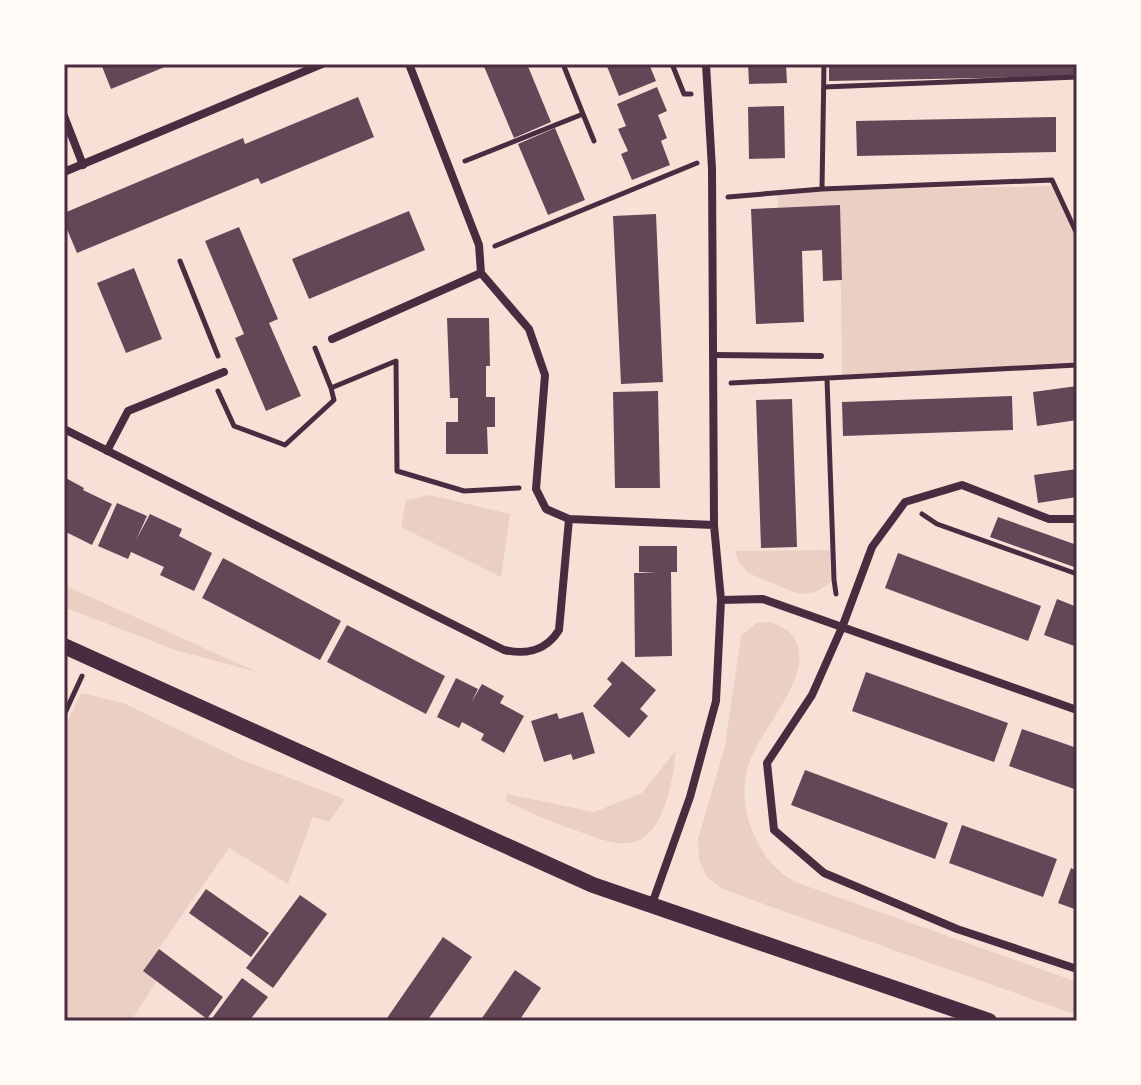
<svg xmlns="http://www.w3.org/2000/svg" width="1141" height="1085" font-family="Quicksand,sans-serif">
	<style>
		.green { fill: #ebcfc5 }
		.building { fill: #644757 }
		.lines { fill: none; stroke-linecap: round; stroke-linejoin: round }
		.path { stroke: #4a2c40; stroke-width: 5 }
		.service { stroke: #4a2c40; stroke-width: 6 }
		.minor { stroke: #4a2c40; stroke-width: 8 }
		.secondary { stroke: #4a2c40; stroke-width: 16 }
		.neatline { fill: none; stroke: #4a2c40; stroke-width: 3 }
	</style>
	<rect width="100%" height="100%" fill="#f7e1d7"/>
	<!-- green -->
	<path class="green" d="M1055,186L1077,240V363L842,378L840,206L778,208L777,191Z
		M430,495L510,514L501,577L401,527L406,500Z
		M830,550L831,582L816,592L802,594L794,592L748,573L739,562L735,551Z
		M64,585L257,672L175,650L64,607Z
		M771,622C838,646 768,719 752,756C740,784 743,813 756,839C766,860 778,873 798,883L1077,982V1015L744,897L721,888L707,877L699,860L698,839L725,746L741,636L756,623Z
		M81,693L123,703L242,760L345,799L329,822L313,817L288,884L229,848L143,971L157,981L131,1021H64V728Z
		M676,750C673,778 665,839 629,843C612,845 595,837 580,832C555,823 529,813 506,801L507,794L594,812L642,793Z"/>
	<!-- building -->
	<path class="building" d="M101,64H172L111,89Z
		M483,64H527L551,122L514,138Z
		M606,64H649L656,81L619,96Z
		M748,64H786L787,83L749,84Z
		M829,64H1077V76L829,81Z
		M657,87L667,111L658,115L667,138L661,141L670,165L632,180L621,154L628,151L618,129L626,126L617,104Z
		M358,97L374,137L261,184L258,178L77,253L64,222V213L243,138L245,144Z
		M784,106L785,158L749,159L748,107Z
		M1056,117V152L857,156L856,121Z
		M555,128L585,200L548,215L518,144Z
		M840,205L842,280L823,281L822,250L802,251L804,322L756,324L751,209Z
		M409,211L425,250L309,299L292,259Z
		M656,214L663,382L621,384L613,216Z
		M239,227L278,319L269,323L301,396L266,411L235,338L244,334L205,241Z
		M134,268L162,339L126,353L97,283Z
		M447,318H489L490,366H486V397H495V427H487L488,454H446V422H458V398H450Z
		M1077,386V420L1037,426L1033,392Z
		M658,391L660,488H615L613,392Z
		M1012,396L1013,430L843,436L842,402Z
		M792,399L797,547L761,548L756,400Z
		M1077,469V497L1038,503L1034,475Z
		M64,477L84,488L83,490L112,504L92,545L64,531Z
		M117,503L147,516L136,540L150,514L182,529L179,536L212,553L194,591L160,575L164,567L131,552L128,559L98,546Z
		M998,517L1077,545V568L990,537Z
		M639,546H677V572H671L672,656L635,657L634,573H657L639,572Z
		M898,553L1041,606L1028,641L885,588Z
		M223,558L341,621L320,660L202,598Z
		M1057,599L1077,607V647L1044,635Z
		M347,625L445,676L426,714L327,662Z
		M622,661L656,690L640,709L648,716L629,738L593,706L612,684L607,679Z
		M866,672L1008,723L994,762L852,711Z
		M456,678L478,689L471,703L482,684L504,696L500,703L524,716L504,753L481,740L484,734L462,722L459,728L437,717Z
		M583,712L595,753L573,760L571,754L544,762L531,721L557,713L559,719Z
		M1022,729L1077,748V790L1009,766Z
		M805,770L948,823L935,859L791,805Z
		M962,825L1057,859L1043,897L949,863Z
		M1071,868L1077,871V910L1058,903Z
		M206,889L269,933L251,957L189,913Z
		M300,895L327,914L273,988L246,968Z
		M443,937L472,957L427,1021H385Z
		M159,949L223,997L207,1019L143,971Z
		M515,970L541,988L519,1021H480Z
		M242,978L268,997L249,1021H210Z"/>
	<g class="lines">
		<!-- path -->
		<path class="path" d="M563,64L583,114
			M672,64L684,94H691
			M824,87L1077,77
			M465,161L583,114L594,141
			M822,189L1052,180L1077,234
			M728,197L822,189L824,64
			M495,246L697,163
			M180,261L218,356
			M315,348L331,388L396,361L397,471L464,491L519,488
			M827,379L834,580L836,594
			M731,383L1077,365
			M218,391L234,426L285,445L334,400L331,388
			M922,514L937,524L1077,574
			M64,715L82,676"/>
		<!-- service -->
		<path class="service" d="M713,355L821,356"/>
		<!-- minor -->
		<path class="minor" d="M409,64L479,245L481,273
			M64,116L83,165
			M64,172L322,64
			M481,273L529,329L545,375L536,489L546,509L569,519
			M332,339L481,273
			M64,429L504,650C527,655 546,651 559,630L569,519L714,525
			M107,451L128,411L224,372
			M1077,519H1049L962,485L905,502L872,547L843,625L812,695L767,763L774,830L824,873L957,929L1077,969
			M721,600L763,599L1077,710
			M652,904L690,797L716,701L721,600L714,525L712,169L706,64"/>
		<!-- secondary -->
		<path class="secondary" d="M64,646L593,885L989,1021"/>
	</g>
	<!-- border -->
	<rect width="1141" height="1085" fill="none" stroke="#fffaf5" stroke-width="132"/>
	<rect x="66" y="66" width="1009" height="953" class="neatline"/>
</svg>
